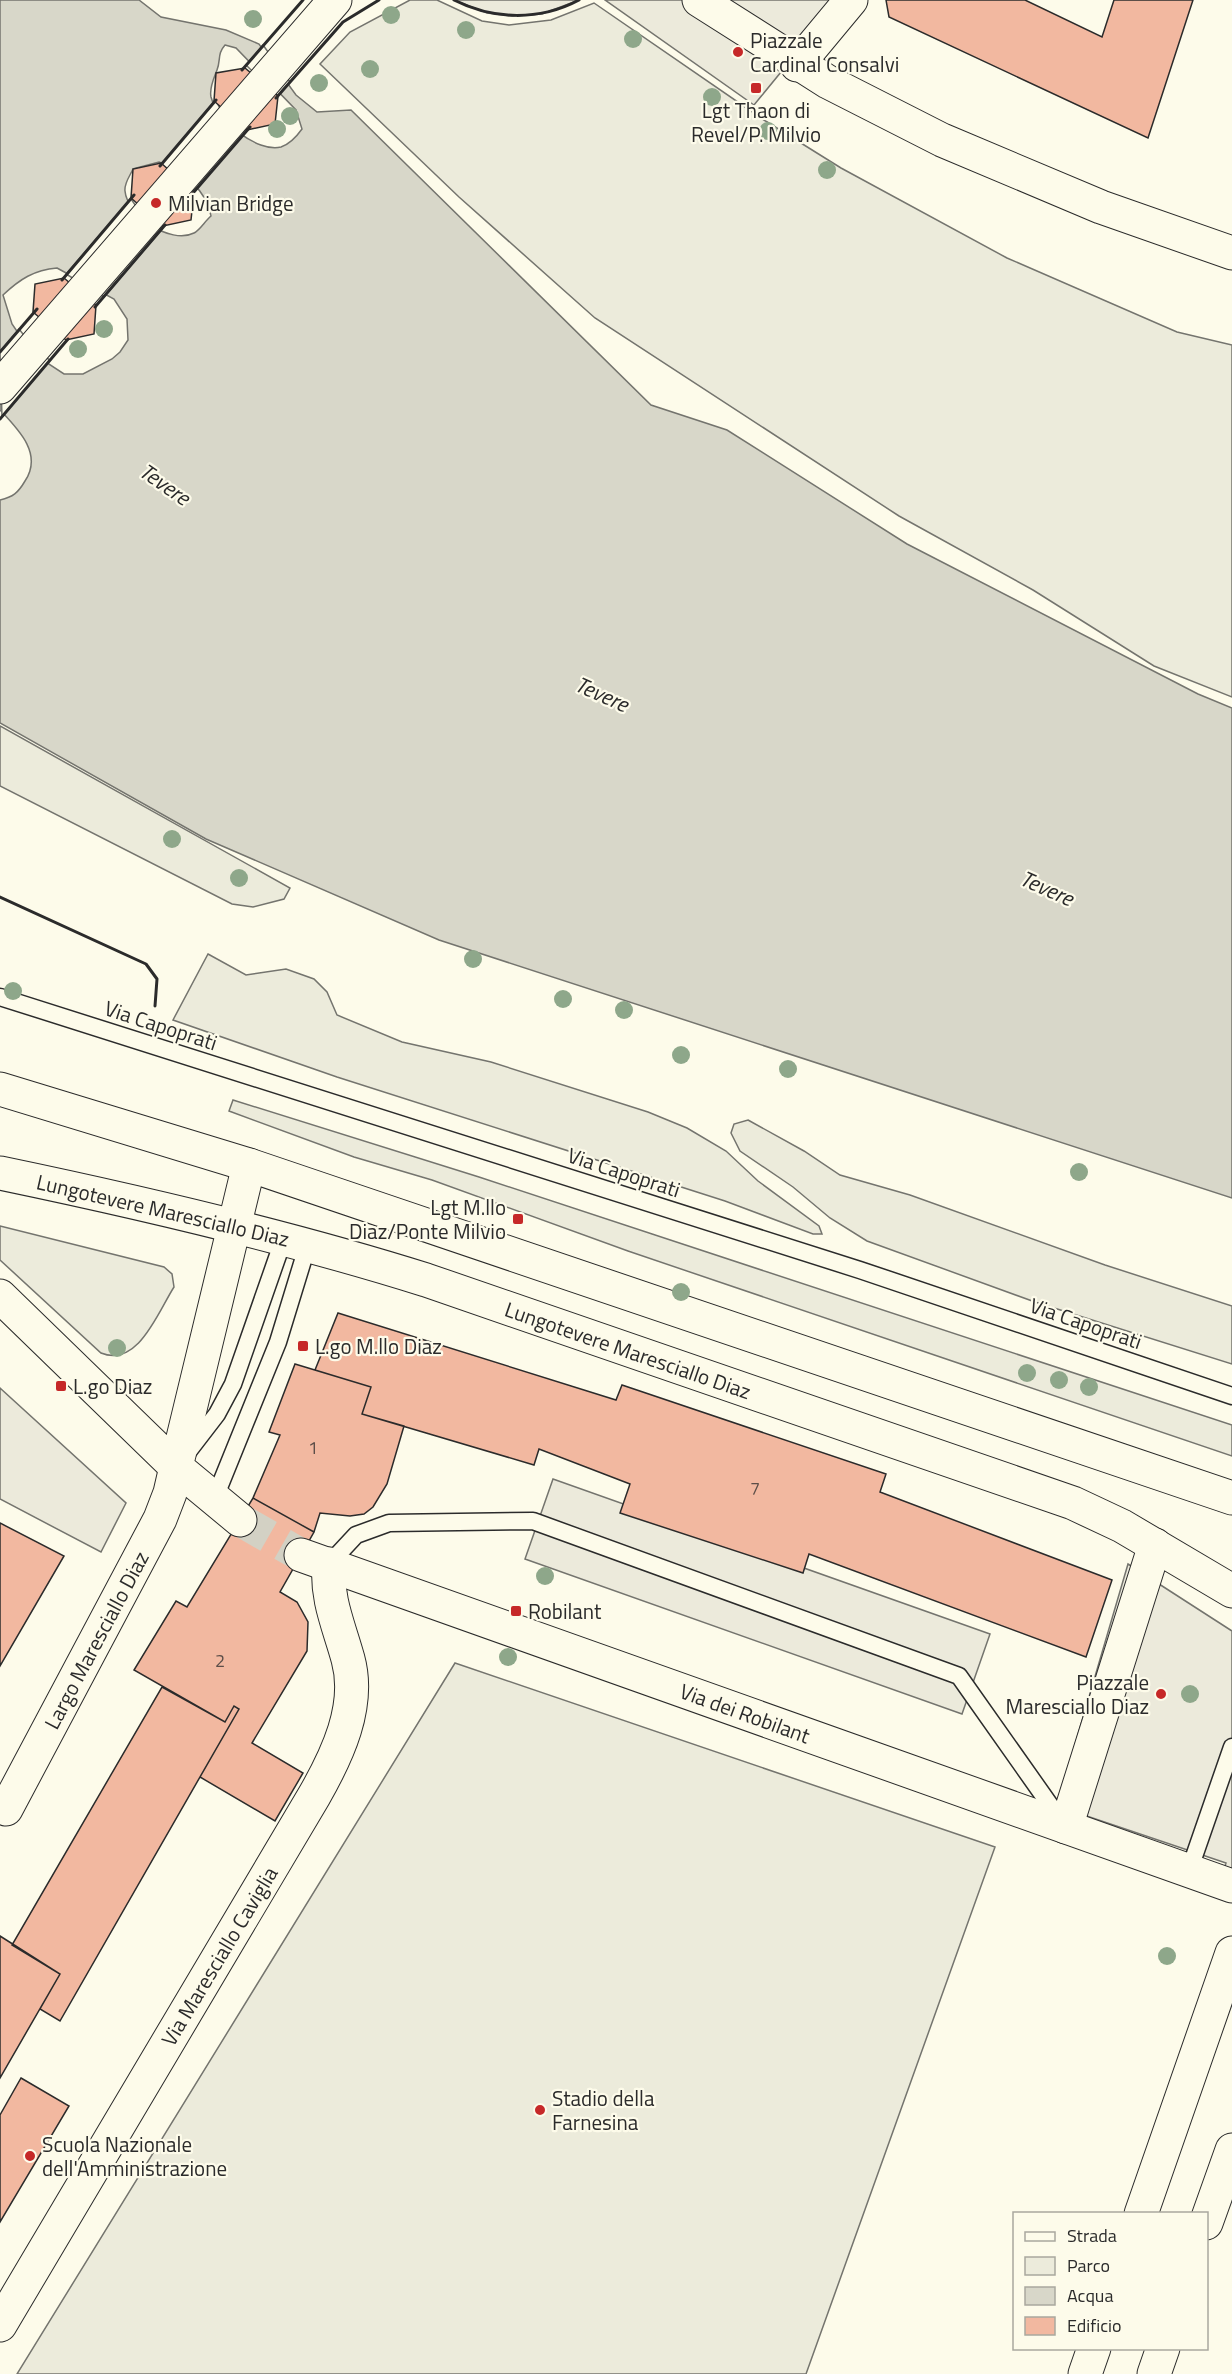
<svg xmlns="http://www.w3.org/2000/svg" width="1232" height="2374" font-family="'Titillium Web',sans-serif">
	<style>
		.green { fill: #ecebdb; stroke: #74746e; stroke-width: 1.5 }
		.parking { fill: #eceadb; stroke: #74746e; stroke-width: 1.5 }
		.water { fill: #d8d7c9; stroke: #74746e; stroke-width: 1.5; fill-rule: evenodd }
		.pier { fill: #fdfbea; stroke: #74746e; stroke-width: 1.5 }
		.building { fill: #f2b8a0; stroke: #2b2b2b; stroke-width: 1.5 }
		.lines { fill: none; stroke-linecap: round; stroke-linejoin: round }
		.secondary-tunnel { stroke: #d3d1c4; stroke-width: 33; stroke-dasharray: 33 16; stroke-linecap: butt }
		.lane-casing { stroke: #2b2b2b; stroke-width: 19 }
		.street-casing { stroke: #2b2b2b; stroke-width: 35 }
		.secondary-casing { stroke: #2b2b2b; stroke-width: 35 }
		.primary-casing { stroke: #2b2b2b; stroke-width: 35 }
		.lane { stroke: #fdfbea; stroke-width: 16 }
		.street { stroke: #fdfbea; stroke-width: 33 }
		.secondary { stroke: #fdfbea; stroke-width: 33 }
		.primary { stroke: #fdfbea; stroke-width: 33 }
		.wall { stroke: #2b2b2b; stroke-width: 3 }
		.tree { fill: #8ea78a }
		.poi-dot { fill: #c62828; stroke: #fdfbea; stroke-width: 2 }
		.labels { text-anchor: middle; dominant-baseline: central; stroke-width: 4.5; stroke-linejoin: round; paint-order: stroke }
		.number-label { font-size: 18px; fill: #5d4e48 }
		.poi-label { font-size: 21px; fill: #2b2b2b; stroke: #fdfbea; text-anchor: start }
		.street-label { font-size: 21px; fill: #2b2b2b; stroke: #fdfbea }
		.water-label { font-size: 22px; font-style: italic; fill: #2b2b2b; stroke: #fdfbea }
	</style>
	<rect width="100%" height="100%" fill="#fdfbea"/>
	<!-- green -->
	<path class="green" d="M410,0H437L482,21L509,25L551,20L594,3L764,120L841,168L1007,258L1177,332L1232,345V697L1154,666L1033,590L899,516L595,318L459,197L320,64L350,32Z
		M0,726L290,888L284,899L253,907L232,904L0,786Z
		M208,954L246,975L286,969L314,979L327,992L337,1015L402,1042L491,1062L648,1112L687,1128L726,1151L758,1181L819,1226L822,1234H813L725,1201L337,1077L173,1020Z
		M233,1100L479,1177L1232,1425V1456L628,1251L432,1180L354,1157L229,1111Z
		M748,1120L804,1151L840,1175L910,1195L1105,1265L1232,1306V1364L1035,1302L867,1241L830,1218L793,1187L740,1151L731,1133L734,1124Z
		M0,1226L164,1267L172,1274L174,1287C158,1312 138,1368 101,1353L0,1260Z
		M455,1663L995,1847L806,2374H17Z"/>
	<!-- parking -->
	<path class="parking" d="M454,0H579L542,14L513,16L487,13Z
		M605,0H840L754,105Z
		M0,1388L126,1503L101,1552L0,1499Z
		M553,1479L990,1634L962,1714L525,1559Z
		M1128,1564L1232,1631V1886L1220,1882L1226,1863L1057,1806Z"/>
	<!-- water -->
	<path class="water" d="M0,0H139L161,17L226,30L259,44L296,95L317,112L351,110L651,405L727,430L907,544L1198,694L1232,708V1198L439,940L206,839L0,723V500C13,497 18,493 25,481C43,454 19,430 0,410ZM225,45L236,48L296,110L302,129C297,136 290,144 281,147C257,153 217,120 211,97C209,88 214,78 217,70C221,60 217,54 225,45ZM159,162C182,171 207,190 211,216C205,221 200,230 194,233C170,245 127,215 125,191C124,183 130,176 133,169ZM57,268L114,299L127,319L128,340L120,352L112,359L83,374H64L35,355L25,343L12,324L3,295C20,279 34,270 57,268Z"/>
	<!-- pier -->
	<path class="pier" d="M263,45L290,82L278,96L246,65Z
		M216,100L222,113L245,133L194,191L181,175L160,166Z
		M131,199L138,209L162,229L104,297L66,274Z
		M19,329L37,352L50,360L2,417L0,352Z"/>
	<!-- building -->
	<path class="building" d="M886,0H1025L1102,37L1114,0H1193L1148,138L889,17Z
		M245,68L278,96L275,124L247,130L214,101L216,73Z
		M161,163L194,192L191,220L163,226L131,198L133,169Z
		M64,278L96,305L94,334L66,340L33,312L35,284Z
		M338,1313L616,1400L622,1385L886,1474L880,1492L1112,1580L1086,1657L809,1554L803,1573L620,1513L630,1484L539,1449L534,1465L362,1414L371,1387L315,1370Z
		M295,1364L371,1387L362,1414L404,1426L387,1484L373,1507L364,1514L350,1516L320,1513L314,1532L253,1498L280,1435L269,1432Z
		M253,1498L314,1532L280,1592L297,1602L308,1622L307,1651L252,1743L303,1773L275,1821L200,1777L239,1709L234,1706L225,1722L134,1670L176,1601L187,1607Z
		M0,1523L64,1556L0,1666Z
		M162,1687L225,1722L234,1706L239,1709L60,2021L40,2009L60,1974L12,1945Z
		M0,1936L60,1974L0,2078Z
		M21,2078L69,2106L0,2222V2115Z"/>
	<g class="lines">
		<!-- secondary-tunnel -->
		<path class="secondary-tunnel" d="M240,1520L301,1555"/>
		<!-- lane casing -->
		<g class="lane-casing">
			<path id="lane" d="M0,997L860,1270L1232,1396
				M187,1453L217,1414L233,1384L284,1238
				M214,1500L278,1342L308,1244
				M329,1564L356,1535L389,1523L533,1521L959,1676L1062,1822
				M1189,1871L1232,1747"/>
		</g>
		<!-- street casing -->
		<g class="street-casing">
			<path id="street" d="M797,65L851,0
				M0,387L335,0
				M6,1809L160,1519L170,1493L176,1467
				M1066,1827L1155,1545
				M0,2325L314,1796C337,1756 361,1706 348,1659C339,1626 326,1599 329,1564"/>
		</g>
		<!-- secondary casing -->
		<g class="secondary-casing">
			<path id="secondary" d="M699,0L828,82L942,140L1101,207L1232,253
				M0,1296L176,1467L240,1520
				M176,1467L249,1165
				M301,1555L1232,1886"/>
		</g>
		<!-- primary casing -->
		<g class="primary-casing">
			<path id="primary" d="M0,1089L249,1165L1232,1498
				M0,1173C144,1203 286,1236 426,1280L1073,1503L1122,1526L1232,1591
				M1141,2214L1232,1953
				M1206,2223L1232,2150
				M1085,2374L1094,2348
				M1154,2374L1163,2348"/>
		</g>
		<!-- lane -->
		<use href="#lane" class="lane"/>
		<!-- street -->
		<use href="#street" class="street"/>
		<!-- secondary -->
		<use href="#secondary" class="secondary"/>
		<!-- primary -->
		<use href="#primary" class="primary"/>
		<!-- wall -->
		<path class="wall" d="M454,0C493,20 540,21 579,0
			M242,70L303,0
			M276,98L343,22L379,0
			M160,166L216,100
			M193,193L250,127
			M62,280L134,195
			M95,307L165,225
			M0,352L37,309
			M0,419L68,339
			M0,897L146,964L157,979L155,1006"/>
	</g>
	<!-- trees -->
	<g class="tree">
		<circle cx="391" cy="15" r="9"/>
		<circle cx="253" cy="19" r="9"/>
		<circle cx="466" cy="30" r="9"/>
		<circle cx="633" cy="39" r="9"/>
		<circle cx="370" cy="69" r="9"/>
		<circle cx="319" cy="83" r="9"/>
		<circle cx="712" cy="97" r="9"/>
		<circle cx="290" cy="116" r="9"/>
		<circle cx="277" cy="129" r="9"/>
		<circle cx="768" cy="131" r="9"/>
		<circle cx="827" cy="170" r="9"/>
		<circle cx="104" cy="329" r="9"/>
		<circle cx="78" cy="349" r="9"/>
		<circle cx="172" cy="839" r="9"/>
		<circle cx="239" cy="878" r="9"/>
		<circle cx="473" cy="959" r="9"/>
		<circle cx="13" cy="991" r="9"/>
		<circle cx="563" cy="999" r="9"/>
		<circle cx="624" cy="1010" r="9"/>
		<circle cx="681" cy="1055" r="9"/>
		<circle cx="788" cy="1069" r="9"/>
		<circle cx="1079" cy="1172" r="9"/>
		<circle cx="681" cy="1292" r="9"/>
		<circle cx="117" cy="1348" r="9"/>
		<circle cx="1027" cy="1373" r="9"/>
		<circle cx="1059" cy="1380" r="9"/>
		<circle cx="1089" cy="1387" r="9"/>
		<circle cx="545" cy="1576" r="9"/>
		<circle cx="508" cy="1657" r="9"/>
		<circle cx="1190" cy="1694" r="9"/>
		<circle cx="1167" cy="1956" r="9"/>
	</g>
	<!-- markers -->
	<g class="poi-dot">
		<circle cx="738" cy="52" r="6"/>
		<rect x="750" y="82" width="12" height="12" rx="3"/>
		<circle cx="156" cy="203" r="6"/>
		<rect x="512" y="1213" width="12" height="12" rx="3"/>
		<rect x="297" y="1340" width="12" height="12" rx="3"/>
		<rect x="55" y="1380" width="12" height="12" rx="3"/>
		<rect x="510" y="1605" width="12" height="12" rx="3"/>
		<circle cx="1161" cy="1694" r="6"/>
		<circle cx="540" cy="2110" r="6"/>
		<circle cx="30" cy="2156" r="6"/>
	</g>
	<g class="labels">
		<!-- number labels -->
		<g class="number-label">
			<text x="313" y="1447">1</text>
			<text x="755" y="1488">7</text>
			<text x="220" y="1660">2</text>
		</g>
		<!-- poi labels -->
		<g class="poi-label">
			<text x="750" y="40">Piazzale<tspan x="750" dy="24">Cardinal Consalvi</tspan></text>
			<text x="756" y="110" text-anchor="middle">Lgt Thaon di<tspan x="756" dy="24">Revel/P. Milvio</tspan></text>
			<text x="168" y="203">Milvian Bridge</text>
			<text x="506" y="1207" text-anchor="end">Lgt M.llo<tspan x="506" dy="24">Diaz/Ponte Milvio</tspan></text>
			<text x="315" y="1346">L.go M.llo Diaz</text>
			<text x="73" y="1386">L.go Diaz</text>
			<text x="528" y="1611">Robilant</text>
			<text x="1149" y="1682" text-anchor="end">Piazzale<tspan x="1149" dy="24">Maresciallo Diaz</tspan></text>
			<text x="552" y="2098">Stadio della<tspan x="552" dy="24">Farnesina</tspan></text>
			<text x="42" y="2144">Scuola Nazionale<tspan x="42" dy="24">dell'Amministrazione</tspan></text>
		</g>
		<!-- street labels -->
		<g class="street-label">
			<text transform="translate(161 1025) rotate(18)">Via Capoprati</text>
			<text transform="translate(624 1172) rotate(18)">Via Capoprati</text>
			<text transform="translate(163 1210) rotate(13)">Lungotevere Maresciallo Diaz</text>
			<text transform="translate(1086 1323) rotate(19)">Via Capoprati</text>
			<text transform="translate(628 1350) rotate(19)">Lungotevere Maresciallo Diaz</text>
			<text transform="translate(96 1640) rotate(-62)">Largo Maresciallo Diaz</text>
			<text transform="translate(745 1713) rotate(20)">Via dei Robilant</text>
			<text transform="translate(219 1956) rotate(-59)">Via Maresciallo Caviglia</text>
		</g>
		<!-- water labels -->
		<g class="water-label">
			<text transform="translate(165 484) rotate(35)">Tevere</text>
			<text transform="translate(602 694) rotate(24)">Tevere</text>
			<text transform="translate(1047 888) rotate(24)">Tevere</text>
		</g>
	</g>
	<!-- legend -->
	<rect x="1013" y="2212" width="195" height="138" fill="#fdfbea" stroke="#a9a89e" stroke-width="1.5"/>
	<rect x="1025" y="2232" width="30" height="9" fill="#fdfbea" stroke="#a9a89e" stroke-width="1.5"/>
	<text x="1067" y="2242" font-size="18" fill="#2b2b2b">Strada</text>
	<rect x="1025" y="2257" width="30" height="18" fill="#ecebdb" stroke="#a9a89e" stroke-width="1.5"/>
	<text x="1067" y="2272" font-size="18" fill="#2b2b2b">Parco</text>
	<rect x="1025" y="2287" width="30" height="18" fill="#d8d7c9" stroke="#a9a89e" stroke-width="1.5"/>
	<text x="1067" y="2302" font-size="18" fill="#2b2b2b">Acqua</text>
	<rect x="1025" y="2317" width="30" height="18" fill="#f2b8a0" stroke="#a9a89e" stroke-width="1.5"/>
	<text x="1067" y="2332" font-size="18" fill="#2b2b2b">Edificio</text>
</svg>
